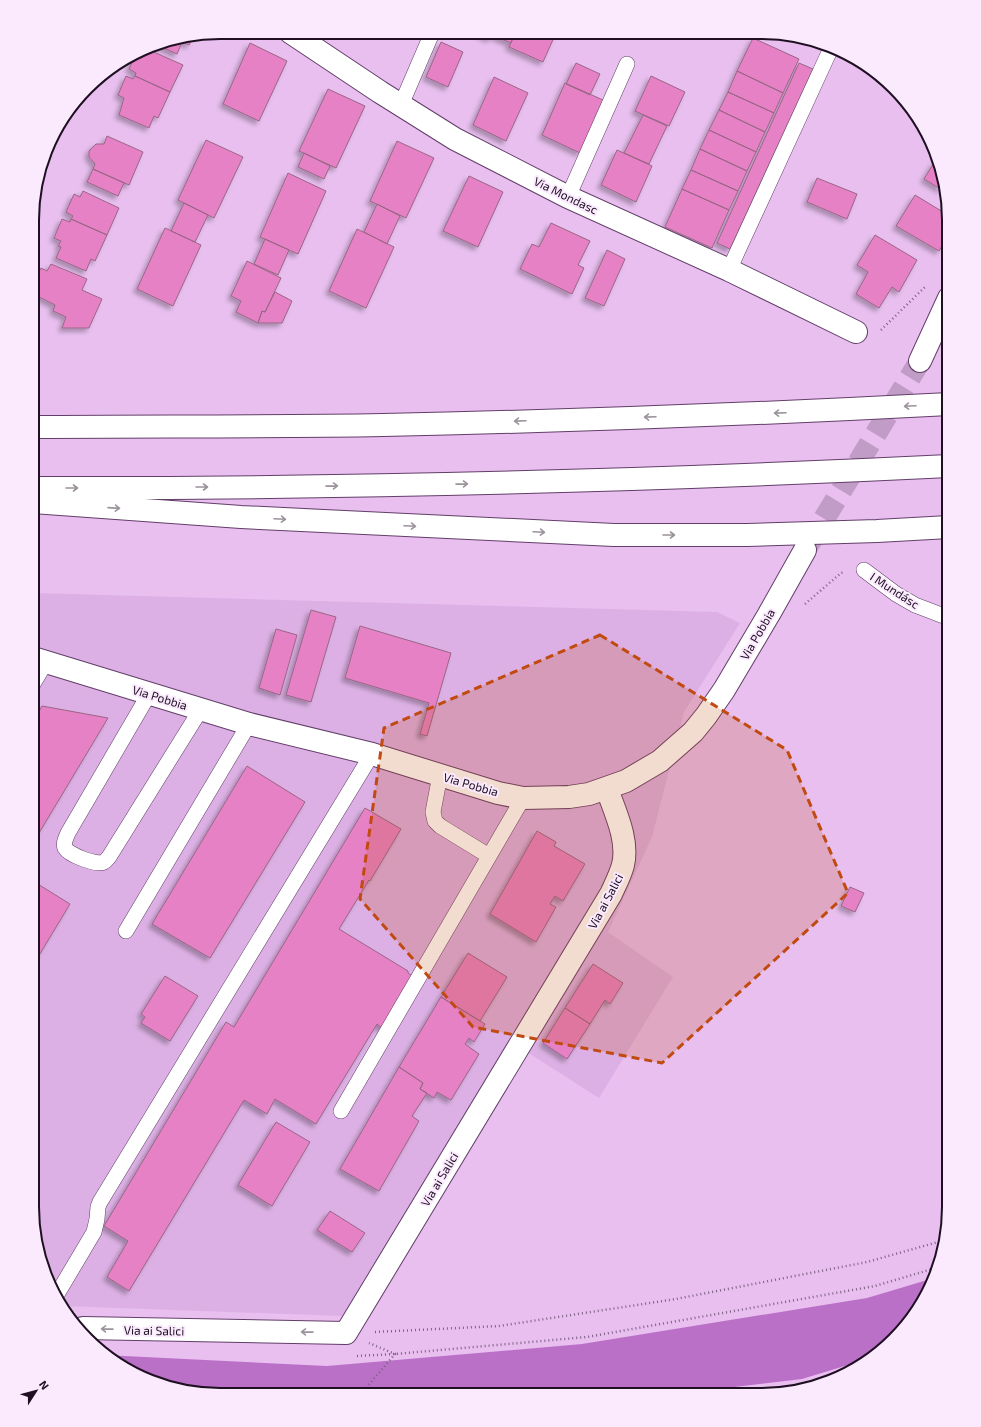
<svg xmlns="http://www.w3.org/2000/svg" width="981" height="1427" font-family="'Exo 2',sans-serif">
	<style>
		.built { fill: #dcb0e4 }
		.forest { fill: #bb70c8 }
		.building { fill: #e781c5; stroke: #986686; filter: url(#shadow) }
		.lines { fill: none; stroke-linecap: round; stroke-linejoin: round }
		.minor-tunnel { stroke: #c09cc6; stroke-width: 22; stroke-dasharray: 22 11; stroke-linecap: butt }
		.service-casing { stroke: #623f68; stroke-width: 16 }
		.minor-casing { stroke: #623f68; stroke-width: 24 }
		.motorway-casing { stroke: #623f68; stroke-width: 24 }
		.path { stroke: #7d6282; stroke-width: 2.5; stroke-dasharray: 1 3; stroke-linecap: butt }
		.service { stroke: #fff; stroke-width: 15 }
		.minor { stroke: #fff; stroke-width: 22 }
		.motorway { stroke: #fff; stroke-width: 22 }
		.oneway { stroke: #9a939b }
		.marked { fill: #c04a10; fill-opacity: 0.2; stroke: #c04a10; stroke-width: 3; stroke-dasharray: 8 5; stroke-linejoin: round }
		.labels { text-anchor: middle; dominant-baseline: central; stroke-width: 4; stroke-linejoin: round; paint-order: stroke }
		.street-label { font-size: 12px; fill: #1e0f21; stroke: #fbeafe }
		.rim { fill: none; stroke: #1e0f21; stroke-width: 2 }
	</style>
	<defs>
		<filter id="shadow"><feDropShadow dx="-3.5" dy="3.5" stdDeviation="2" flood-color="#0004"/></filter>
	</defs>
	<rect width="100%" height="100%" fill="#e8bfef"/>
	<!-- built -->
	<path class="built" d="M33,593L717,612L740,623L684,712L652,837L608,932L673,977L599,1098L527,1052L370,1317L64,1306L51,1290L32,1207Z"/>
	<!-- forest -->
	<path class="forest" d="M934,1278L917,1312L885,1349L871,1358L802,1379L667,1395L195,1393L148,1381L104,1355L327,1366L582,1344L867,1298Z"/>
	<!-- building -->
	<path class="building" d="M478,33H493L490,39Z
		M493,33H515L511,43L492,35Z
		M515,33H556L543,62L509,47Z
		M193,36L189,45L176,39Z
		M753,38L799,59L783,93L737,71Z
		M176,39L182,42L177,54L155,44L159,42Z
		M441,42L463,52L448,87L426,77Z
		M250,43L287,61L259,121L223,104Z
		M147,49L183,65L170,92L135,76L136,73L129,69L135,56L141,53L144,54Z
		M576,63L600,74L590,95L566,84Z
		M799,63L813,69L730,249L717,243Z
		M737,71L783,93L774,113L728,92Z
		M126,76L133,79L135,76L170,92L158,118L154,116L149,128L119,115L124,98L118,95Z
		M651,76L685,92L669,126L635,111Z
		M494,77L528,93L506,141L473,125Z
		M565,83L603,100L580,153L542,135Z
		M328,89L365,106L336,168L299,151Z
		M728,92L774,113L765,132L719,110Z
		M719,110L765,132L756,152L709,130Z
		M643,115L667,126L649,164L624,153Z
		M709,130L756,152L747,171L700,149Z
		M107,136L143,152L129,185L93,169L95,164L89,157V151L96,144H104Z
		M206,140L243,157L214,218L178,200Z
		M397,141L434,158L406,218L370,201Z
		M700,149L747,171L738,191L691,170Z
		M617,150L652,166L636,202L601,185Z
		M304,153L330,166L324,179L298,167Z
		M935,161L942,190L924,179Z
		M93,169L124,183L118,196L87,182Z
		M691,170L738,191L729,210L682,189Z
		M288,173L326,191L298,254L260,237Z
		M469,176L503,192L478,247L443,231Z
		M817,178L857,194L847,219L807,202Z
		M682,189L729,210L712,248L665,227Z
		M83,191L119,208L107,235L71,219L73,216L66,212L74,194L80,197Z
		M915,195L948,215L949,234L939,251L896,226Z
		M184,203L208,215L195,242L171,231Z
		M377,204L400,216L387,244L364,232Z
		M62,219L70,222L71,219L107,235L95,261L91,259L86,271L56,258L61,247L58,246L61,241L54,238Z
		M551,223L590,241L578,265L584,268L572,294L520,269L532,244L539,247Z
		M165,228L201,245L173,306L137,289Z
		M357,229L394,247L366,308L329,291Z
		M875,235L917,260L899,292L892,287L879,308L856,294L868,272L857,265Z
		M265,239L289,250L278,275L254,264Z
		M607,250L625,259L604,306L585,298Z
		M247,261L281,278L265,312L262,311L258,323L236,312L241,301L231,296Z
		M51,264L87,279L82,290L102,299L89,328H62L66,317L53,311L55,305L37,296L39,292L33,289V283L41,268L47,271Z
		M275,292L292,301L282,323H258L262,311L265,312Z
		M311,610L336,617L311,702L286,695Z
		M360,626L451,653L427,736L420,734L429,703L345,678Z
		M276,629L297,635L280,695L259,688Z
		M42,706L108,718L33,843V722Z
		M247,766L305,802L210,958L152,924Z
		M365,808L401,829L370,881L369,880L339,929L408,971V973L414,977L383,1029L377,1024L316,1124L275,1099L267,1114L244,1100L129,1291L107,1277L128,1241L104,1226L226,1022L234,1027Z
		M537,831L556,842L554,846L585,864L563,901L555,896L550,904L556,907L536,942L490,914Z
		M33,881L70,904L32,967Z
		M850,887L864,893L855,912L841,906Z
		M468,953L507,977L480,1021L441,997Z
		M593,964L623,983L610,1004L605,1000L590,1024L565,1008Z
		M165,976L198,996L170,1041L141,1023L145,1017L141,1014Z
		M441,997L485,1024L474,1042L469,1038L465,1044L479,1054L451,1100L437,1092L434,1098L420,1089L423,1083L399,1067Z
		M565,1008L590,1024L567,1059L543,1043Z
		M399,1067L423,1083L420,1089L427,1093L412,1116L419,1121L379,1191L340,1169Z
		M276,1122L310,1142L272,1206L238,1185Z
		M330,1211L365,1233L352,1252L317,1230Z"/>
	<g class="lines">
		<!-- minor-tunnel -->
		<path class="minor-tunnel" d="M807,547L920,361"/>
		<!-- service casing -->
		<g class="service-casing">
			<path id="service" d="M401,105L432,33
				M568,197L627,64
				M729,270L832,46
				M864,570L896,594L915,605L949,618
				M33,684L46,662
				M149,694L68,833C66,838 63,843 65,848C69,855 97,866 104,862C105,862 108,858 109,857L201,709
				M440,775L433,812L435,821L440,826L489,856
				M126,931L249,724
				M341,1111L523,798
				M56,1296L94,1232L97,1219L98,1207L100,1202L372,754"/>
		</g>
		<!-- minor casing -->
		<g class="minor-casing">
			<path id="minor" d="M290,32L380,92L455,139L568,197L729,270L856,332
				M920,361L949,298
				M33,658L249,724L372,754L498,793L523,798L569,797L589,794L626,781L660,761L693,732L706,716L724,690L769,614L805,550
				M83,1328L346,1333L611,894C615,885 620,876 623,865C629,840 615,812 607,789"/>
		</g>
		<!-- motorway casing -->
		<g class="motorway-casing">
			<path id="motorway" d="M33,427C150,426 267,427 383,425C572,421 760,414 949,404
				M33,488C339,489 644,481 949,466
				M33,502L241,517L614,535H747L877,531L949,527"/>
		</g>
		<!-- path -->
		<path class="path" d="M881,330L926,286
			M805,604L841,573L844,572
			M375,1332L499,1326L676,1299L867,1262L945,1240
			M357,1356L395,1354L587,1337L875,1286L939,1267
			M361,1394L395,1354L369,1343"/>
		<!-- service -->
		<use href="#service" class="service"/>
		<!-- minor -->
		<use href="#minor" class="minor"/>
		<!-- motorway -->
		<use href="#motorway" class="motorway"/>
	</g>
	<!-- one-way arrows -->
	<defs><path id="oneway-shaft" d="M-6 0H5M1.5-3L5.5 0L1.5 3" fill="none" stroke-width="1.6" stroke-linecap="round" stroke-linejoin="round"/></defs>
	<g class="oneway">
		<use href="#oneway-shaft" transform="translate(910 406) rotate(177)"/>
		<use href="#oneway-shaft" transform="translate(780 413) rotate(178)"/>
		<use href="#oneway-shaft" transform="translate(650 417) rotate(178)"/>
		<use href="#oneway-shaft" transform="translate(520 421) rotate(178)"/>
		<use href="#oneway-shaft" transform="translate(462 484) rotate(-1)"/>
		<use href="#oneway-shaft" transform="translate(332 486) rotate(-1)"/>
		<use href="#oneway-shaft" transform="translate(202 487)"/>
		<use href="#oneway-shaft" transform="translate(72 488)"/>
		<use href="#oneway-shaft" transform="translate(114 508) rotate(4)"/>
		<use href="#oneway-shaft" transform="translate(280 519) rotate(3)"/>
		<use href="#oneway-shaft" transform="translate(410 526) rotate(3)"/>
		<use href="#oneway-shaft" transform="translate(539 532) rotate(3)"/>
		<use href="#oneway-shaft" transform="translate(669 535)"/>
		<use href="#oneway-shaft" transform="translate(107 1329) rotate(-179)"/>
		<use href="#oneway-shaft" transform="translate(307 1332) rotate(-179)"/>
	</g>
	<!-- marked area -->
	<path class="marked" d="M600,635L787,750L848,893L662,1063L473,1027L360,899L384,728Z"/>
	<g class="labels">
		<!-- street labels -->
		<g class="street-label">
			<text transform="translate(566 195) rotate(26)">Via Mondasc</text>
			<text transform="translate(895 590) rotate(33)">I Mundásc</text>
			<text transform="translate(757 634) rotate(-60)">Via Pobbia</text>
			<text transform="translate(160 697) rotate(17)">Via Pobbia</text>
			<text transform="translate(471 784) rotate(16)">Via Pobbia</text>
			<text transform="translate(605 901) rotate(-62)">Via ai Salici</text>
			<text transform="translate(439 1179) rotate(-59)">Via ai Salici</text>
			<text transform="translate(154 1330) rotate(1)">Via ai Salici</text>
		</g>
	</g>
	<!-- crop -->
	<path d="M0 0H981V1427H0ZM220 39H761A181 181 0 0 1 942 220V1207A181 181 0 0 1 761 1388H220A181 181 0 0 1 39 1207V220A181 181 0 0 1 220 39Z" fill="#fbeafe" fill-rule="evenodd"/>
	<path class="rim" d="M220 39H761A181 181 0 0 1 942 220V1207A181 181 0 0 1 761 1388H220A181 181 0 0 1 39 1207V220A181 181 0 0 1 220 39Z"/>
	<!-- north arrow -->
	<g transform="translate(36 1391) rotate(54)" stroke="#fbeafe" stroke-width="3" paint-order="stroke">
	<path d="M0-3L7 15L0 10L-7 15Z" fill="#1e0f21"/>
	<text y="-6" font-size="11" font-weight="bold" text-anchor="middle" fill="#1e0f21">N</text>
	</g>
</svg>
